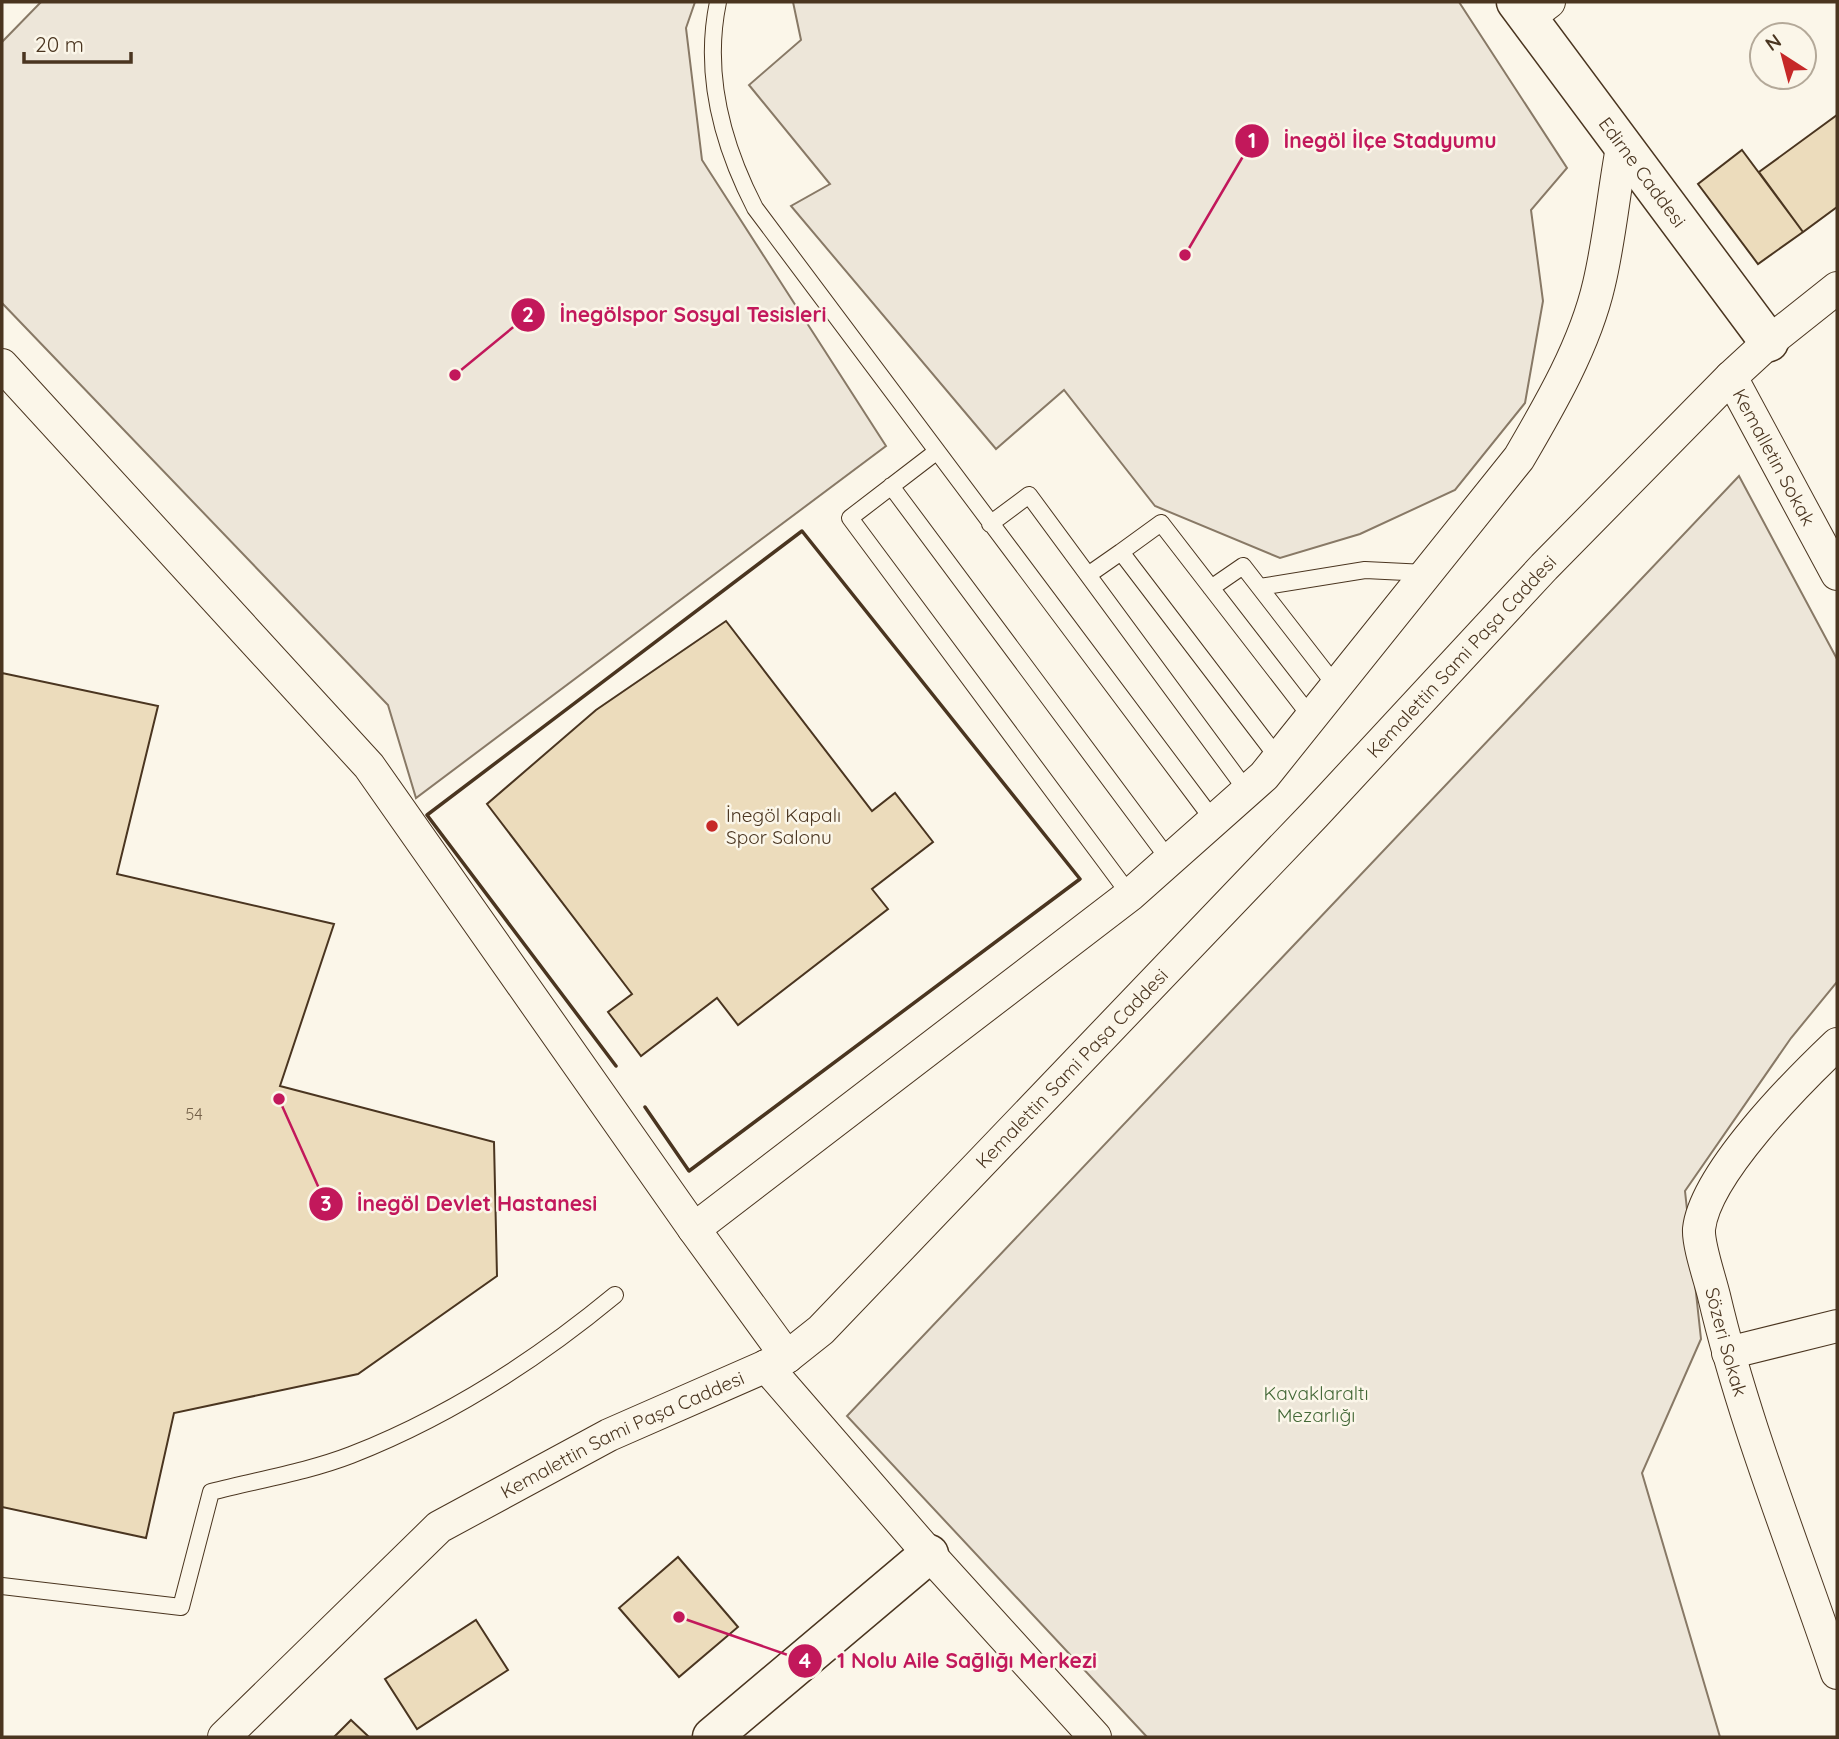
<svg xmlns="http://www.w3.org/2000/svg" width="1839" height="1739" font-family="Quicksand,sans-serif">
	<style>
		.green { fill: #ede6d9; stroke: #887966; stroke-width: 2 }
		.building { fill: #ecdcbc; stroke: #4a3520; stroke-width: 2 }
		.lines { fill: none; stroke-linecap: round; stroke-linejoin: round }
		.lane-casing { stroke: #4a3520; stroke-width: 18 }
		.street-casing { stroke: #4a3520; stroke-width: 34 }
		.secondary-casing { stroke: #4a3520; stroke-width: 41 }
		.lane { stroke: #fbf6e9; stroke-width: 16 }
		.street { stroke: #fbf6e9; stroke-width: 32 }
		.secondary { stroke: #fbf6e9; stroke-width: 38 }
		.wall { stroke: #4a3520; stroke-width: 3.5 }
		.poi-dot { fill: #c62828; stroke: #fbf6e9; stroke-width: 2.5 }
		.labels { text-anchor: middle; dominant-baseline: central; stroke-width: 5; stroke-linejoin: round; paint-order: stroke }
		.number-label { font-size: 16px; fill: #725f47 }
		.street-label { font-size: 19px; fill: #4a3520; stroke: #fbf6e9 }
		.poi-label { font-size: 19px; fill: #4a3520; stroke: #fbf6e9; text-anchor: start }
		.park-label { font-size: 19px; fill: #436837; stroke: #fbf6e9 }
		.leader { fill: none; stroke: #c2185b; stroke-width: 2.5 }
		.callout-dot { fill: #c2185b; stroke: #fbf6e9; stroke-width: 2.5 }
		.mark-label { font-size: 21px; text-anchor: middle; font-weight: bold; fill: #fff }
		.callout-label { font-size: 21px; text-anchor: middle; font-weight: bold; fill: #c2185b; stroke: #fbf6e9; stroke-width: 5; stroke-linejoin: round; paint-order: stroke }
	</style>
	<rect width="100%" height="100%" fill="#fbf6e9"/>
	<!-- green -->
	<path class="green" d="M41,2H695L686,28L702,160L886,446L416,798L388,705L2,303V42Z
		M793,2H1459L1567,168L1531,210L1543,301L1525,403L1455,490L1360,534L1280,558L1155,506L1064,390L996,449L791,206L830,184L749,85L801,40Z
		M1739,476L1837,659V982L1791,1038L1685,1191L1701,1339L1642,1473L1720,1737H1147L847,1416Z"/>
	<!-- building -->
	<path class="building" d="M1837,115V207L1803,232L1759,172Z
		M1742,150L1803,232L1758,264L1698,184Z
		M726,621L872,811L895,793L933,842L872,889L888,909L738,1025L717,998L641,1056L608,1012L632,994L487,804L596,710Z
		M2,673L158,706L117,874L334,924L280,1086L494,1142L497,1276L358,1374L174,1413L146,1538L2,1507Z
		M678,1557L738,1627L679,1677L619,1608Z
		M476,1620L508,1670L417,1729L385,1679Z
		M351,1720L369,1737H334Z"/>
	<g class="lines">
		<!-- lane casing -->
		<g class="lane-casing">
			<path id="lane" d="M718,2C703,74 722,144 755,208L1214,821
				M936,452L850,518L1130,895
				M891,486L1170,861
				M990,524L1029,495L1247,791
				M1121,552L1161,523L1311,717
				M1088,575L1121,552L1278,758
				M1260,587L1365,570L1426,573
				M1211,588L1243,566L1336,686
				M2,1586L181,1607L211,1492C257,1480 307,1472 351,1455C448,1417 534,1362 615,1295"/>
		</g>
		<!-- street casing -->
		<g class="street-casing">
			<g id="street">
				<path d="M1528,18L1549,2"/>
				<path d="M2,365L369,766L694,1229L787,1357"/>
				<path id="s1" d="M1731,377L1837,574"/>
				<path id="s2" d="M1837,1044C1797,1082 1705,1174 1699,1229C1698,1245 1710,1279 1714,1296C1744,1424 1795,1548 1837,1673"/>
				<path d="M694,1229L1130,895L1264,776L1519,458C1550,405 1585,345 1599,284C1610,238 1614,189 1623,142"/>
				<path d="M1728,1353L1837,1326"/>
				<path d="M766,1366L929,1554L1095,1737"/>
				<path id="s3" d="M224,1737L439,1527L609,1435L787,1357L821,1330L1315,814L1544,567L1731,377L1769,342L1837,288"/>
			</g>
		</g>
		<!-- secondary casing -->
		<g class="secondary-casing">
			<g id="secondary">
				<path id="s4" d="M1516,2L1769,342"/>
				<path d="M712,1737L929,1554"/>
			</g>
		</g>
		<!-- lane -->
		<use href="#lane" class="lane"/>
		<!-- street -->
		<use href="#street" class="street"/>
		<!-- secondary -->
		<use href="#secondary" class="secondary"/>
		<!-- wall -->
		<path class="wall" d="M616,1066L427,815L802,531L1080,879L689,1171L645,1107"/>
	</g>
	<!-- markers -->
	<circle class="poi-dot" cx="712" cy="826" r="7"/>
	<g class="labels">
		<!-- number labels -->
		<g class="number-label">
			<text x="194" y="1114">54</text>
		</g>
		<!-- street labels -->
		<g class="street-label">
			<text stroke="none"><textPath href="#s4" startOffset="212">Edirne Caddesi</textPath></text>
			<text stroke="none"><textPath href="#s1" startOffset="91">Kemalletin Sokak</textPath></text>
			<text stroke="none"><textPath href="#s3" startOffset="1661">Kemalettin Sami Paşa Caddesi</textPath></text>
			<text stroke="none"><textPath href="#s3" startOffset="1094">Kemalettin Sami Paşa Caddesi</textPath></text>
			<text stroke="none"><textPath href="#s2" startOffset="350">Sözeri Sokak</textPath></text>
			<text stroke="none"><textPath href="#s3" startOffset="506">Kemalettin Sami Paşa Caddesi</textPath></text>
		</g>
		<!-- poi labels -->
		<g class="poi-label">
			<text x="726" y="815">İnegöl Kapalı<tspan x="726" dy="22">Spor Salonu</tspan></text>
		</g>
		<!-- park labels -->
		<g class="park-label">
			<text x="1316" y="1393">Kavaklaraltı<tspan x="1316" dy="22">Mezarlığı</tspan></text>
		</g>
	</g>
	<!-- callouts -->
	<path class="leader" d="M1185 255L1252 141M455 375L528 315M279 1099L326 1204M679 1617L805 1661"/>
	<g class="callout-dot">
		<circle cx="1185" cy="255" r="7"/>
		<circle cx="455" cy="375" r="7"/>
		<circle cx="279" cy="1099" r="7"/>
		<circle cx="679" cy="1617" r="7"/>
		<circle cx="1252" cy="141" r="18"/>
		<circle cx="528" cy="315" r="18"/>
		<circle cx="326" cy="1204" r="18"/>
		<circle cx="805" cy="1661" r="18"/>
	</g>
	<g class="mark-label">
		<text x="1252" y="148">1</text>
		<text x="528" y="322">2</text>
		<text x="326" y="1211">3</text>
		<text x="805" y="1668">4</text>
	</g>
	<g class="callout-label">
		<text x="1390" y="148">İnegöl İlçe Stadyumu</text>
		<text x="693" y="322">İnegölspor Sosyal Tesisleri</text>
		<text x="477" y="1211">İnegöl Devlet Hastanesi</text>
		<text x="967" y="1668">1 Nolu Aile Sağlığı Merkezi</text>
	</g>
	<!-- border -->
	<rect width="1839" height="1739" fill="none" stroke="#4a3520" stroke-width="7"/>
	<!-- north arrow -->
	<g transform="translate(1783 56) rotate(324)"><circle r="33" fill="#fbf6e9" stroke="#b4a999" stroke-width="2"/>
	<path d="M0-5L12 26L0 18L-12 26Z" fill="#c62828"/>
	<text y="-10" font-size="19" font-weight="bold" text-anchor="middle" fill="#4a3520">N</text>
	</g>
	<!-- scale -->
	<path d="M24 52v10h107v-10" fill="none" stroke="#4a3520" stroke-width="3.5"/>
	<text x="35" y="52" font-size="21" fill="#4a3520" stroke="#fbf6e9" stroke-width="5" paint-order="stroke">20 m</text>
</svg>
